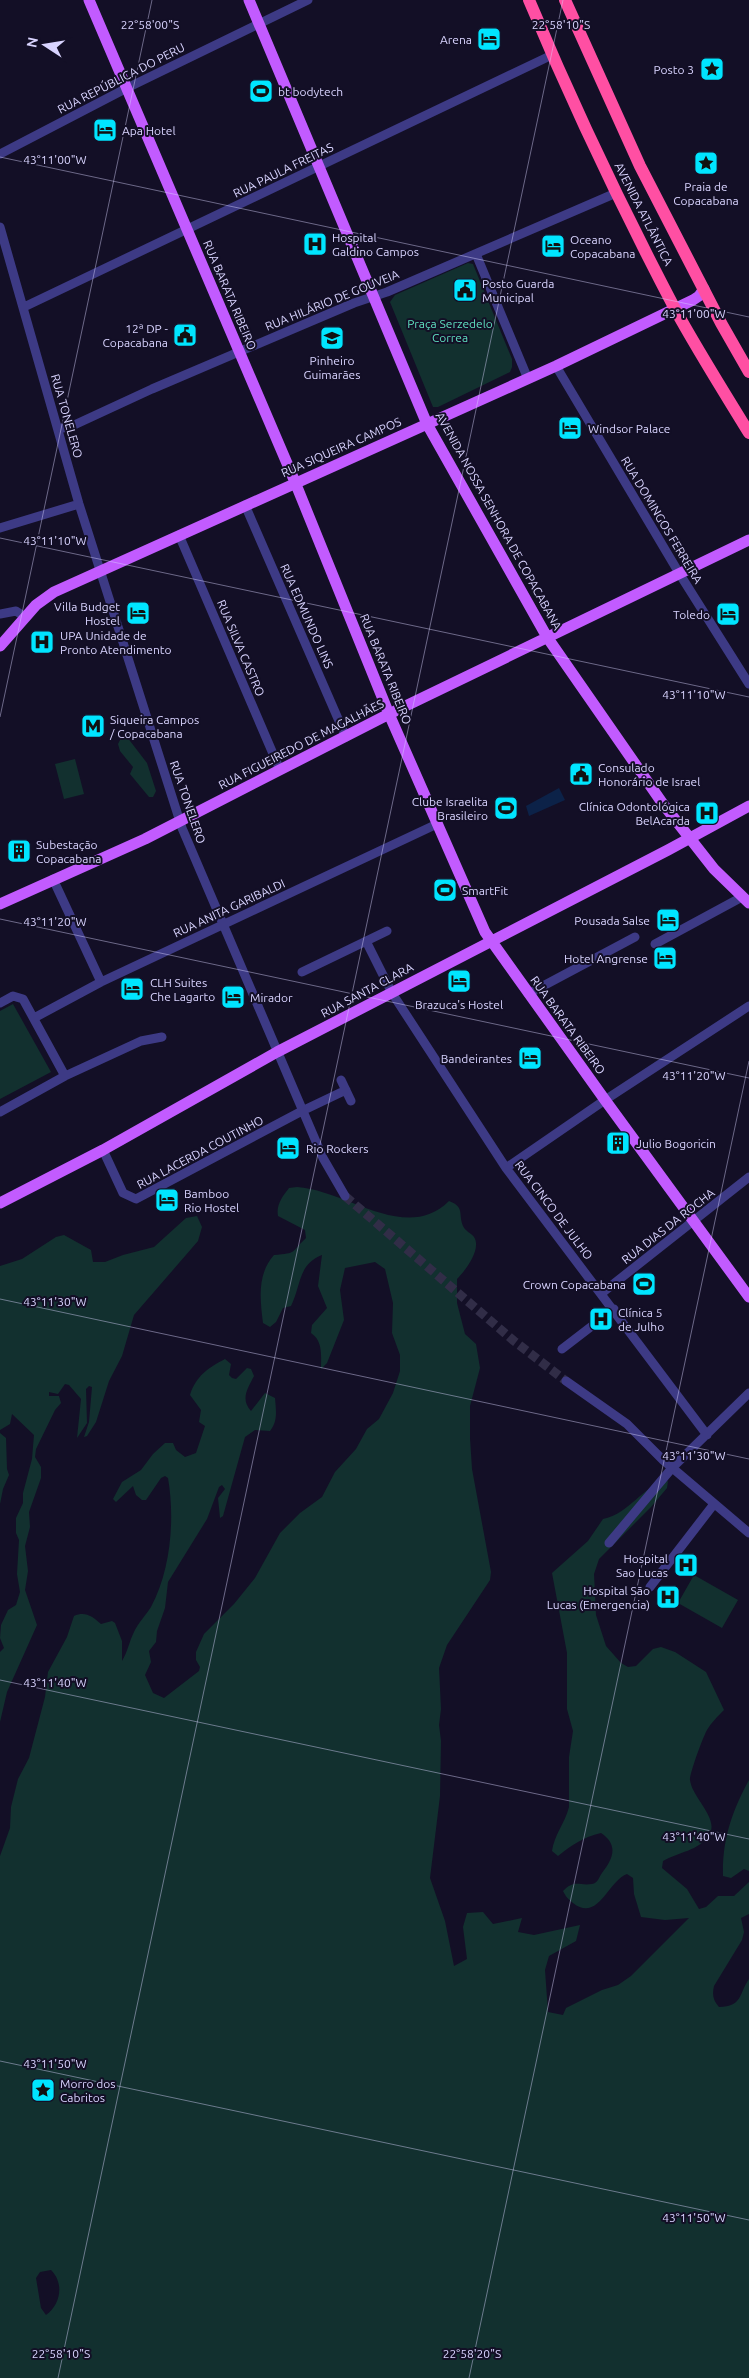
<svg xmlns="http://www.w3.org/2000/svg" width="749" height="2378" font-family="Ubuntu,sans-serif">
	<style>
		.green { fill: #12302f; fill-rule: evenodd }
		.water { fill: #0c2248 }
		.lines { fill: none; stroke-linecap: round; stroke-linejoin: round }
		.minor-tunnel { stroke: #312d47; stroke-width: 9; stroke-dasharray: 9 4.5; stroke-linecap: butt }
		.minor { stroke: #3d3a85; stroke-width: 9 }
		.major { stroke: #c25bff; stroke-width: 11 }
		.highway { stroke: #ff4fa3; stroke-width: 12 }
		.ticks { fill: none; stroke: #d9d4ff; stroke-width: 1; stroke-opacity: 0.45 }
		.labels { text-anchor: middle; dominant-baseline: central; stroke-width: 4; stroke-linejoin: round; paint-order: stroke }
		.poi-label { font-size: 12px; fill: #d9d4ff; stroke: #130f26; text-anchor: start }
		.street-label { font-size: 12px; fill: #d9d4ff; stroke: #130f26 }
		.park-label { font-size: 12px; fill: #5fe0c0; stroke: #130f26 }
		.ticks-label { font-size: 12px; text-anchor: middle; fill: #d9d4ff; stroke: #130f26; stroke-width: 4; stroke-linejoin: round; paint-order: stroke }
	</style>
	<rect width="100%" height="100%" fill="#130f26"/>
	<!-- green -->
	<path class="green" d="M468,263L473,264L475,269L512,359V367L510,372L438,407H433L390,302L395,295Z
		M127,737L147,763L156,791L153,797H149L130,774L133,767L120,751L118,744L121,738Z
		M75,759L84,794L64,799L55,764Z
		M13,1004L51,1072L0,1099V1011Z
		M297,1187C346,1190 406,1244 449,1201C465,1207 458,1214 463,1226C465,1231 471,1233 474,1237C482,1249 465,1271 457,1279V1303L465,1334L476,1344L480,1368L470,1406V1438L472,1469L491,1572L490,1580L447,1645L439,1668L441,1709L439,1725L441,1741L440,1796L430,1878L445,1921L454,1966L467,1959L463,1927L467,1913L483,1912L493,1924L522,1918L518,1932L534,1935L580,1925L576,1941L549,1956L545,1970L548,2012L563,2015L566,2008L602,1990L618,1985L631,1976L689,1918L665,1920L641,1917L634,1894L633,1878L627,1874C608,1881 598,1923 573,1903C568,1899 566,1897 563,1891C575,1879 578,1886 592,1884C598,1883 599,1877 602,1873C613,1859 619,1845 601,1833C583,1837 572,1845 558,1856L552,1851C554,1835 565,1823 569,1807V1757L573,1731L567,1709V1653L552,1573L588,1541L603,1519C630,1514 642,1485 668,1481L667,1488L651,1507L599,1559L594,1574L596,1615L606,1646L621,1663L628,1667L636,1666L653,1649L661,1647L675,1652L706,1672L724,1710C718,1716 711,1723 707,1730C703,1737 689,1775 690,1780C692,1798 720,1819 709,1835C699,1851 678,1852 663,1861L662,1868L687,1889L699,1909L706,1907L718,1896H734L749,1882V1914L741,1918L744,1932L742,1940L714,1986C712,1995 713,2000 719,2007C743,2006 738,1995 749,1979V2378H0V1856L10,1828L11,1807L18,1779L29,1758L45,1697L48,1672L67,1637L74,1616C85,1611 92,1616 101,1624L112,1621L115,1623L122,1641V1661C128,1651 129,1642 134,1632C138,1623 146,1615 151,1607C171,1570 175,1518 168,1478L165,1476L161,1478L146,1500H142L136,1495L133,1486L116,1502L113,1499L122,1482L141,1470L153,1454L165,1443H173L176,1450L185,1457L196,1453L205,1426L199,1422L201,1410L190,1395C196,1376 208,1368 225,1359L231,1364L229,1375L232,1378L236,1379L247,1368L251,1369L254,1376C248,1388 240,1399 251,1411L265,1393L275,1398C276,1411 278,1421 270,1431L255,1430L245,1437L223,1516L220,1518L218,1498L225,1489L222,1485L219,1487L207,1519L168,1582L165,1608L157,1631L156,1642L149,1651L151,1662L145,1675L153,1693L164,1698L199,1671L200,1667L196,1660V1652L204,1634L234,1604L255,1578L280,1533L300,1513L322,1497L335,1472L356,1449L367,1429L379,1419L393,1393L400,1371V1355L392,1333L393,1303L385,1269L375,1262L345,1268L340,1290L344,1320L327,1363L321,1369C321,1355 323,1341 311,1333L312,1325L327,1308L318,1286L322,1255C298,1264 301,1286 291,1306L283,1308L276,1322L270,1327L263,1323C260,1299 257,1274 274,1255C298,1253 290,1253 306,1238L305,1230L278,1216C276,1205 282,1197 289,1188ZM51,2270C65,2284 60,2305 46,2315L41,2308L36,2278L40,2272Z
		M197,1216L202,1227L198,1241L134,1315L122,1356L109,1381L96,1422L87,1436L84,1437L89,1422L92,1387L89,1386L86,1389L87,1423L77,1438L81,1399L69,1385L65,1384L58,1394L49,1392V1396H59L61,1403L55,1410L36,1449L35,1457L41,1467V1478L29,1512L30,1527L25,1546L28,1571L25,1590L37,1625L7,1692L0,1722V1652L4,1648L0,1638L1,1625L8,1610L16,1605L20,1592L17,1574L19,1540L16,1533V1518L23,1503V1493L32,1459L34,1435L12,1414L10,1424L0,1430V1266L22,1259L56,1237L64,1235L91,1250L93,1262H105L123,1255L154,1247L186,1218Z
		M0,1433L6,1438L7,1469L9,1475L3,1489L0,1504Z
		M694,1575L738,1600L722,1628L678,1603Z
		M749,1780V1871L744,1869L731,1878L723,1876C722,1840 732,1811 749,1780Z"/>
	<!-- water -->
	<path class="water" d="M559,788L565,800L529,816L526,806Z"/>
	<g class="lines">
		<!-- minor-tunnel -->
		<path class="minor-tunnel" d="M345,1196L514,1341L566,1381"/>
		<!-- minor -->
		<path class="minor" d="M0,154L127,88L308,0
			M0,227L79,504L182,828L323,1158L345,1196
			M476,254L528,379
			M24,307L552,55
			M556,366L679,573L749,684
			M58,429L72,426L152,389L354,303L387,292L616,193
			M245,505L346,737
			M0,528L79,504
			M179,535L280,770
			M0,614L16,611L25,617
			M53,879L101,982
			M366,941L392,993L506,1168L707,1435
			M655,944L742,897
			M302,972L387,931
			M528,994L635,937
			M0,1003L13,996L23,999L65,1076
			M34,1018L101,982L437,824
			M341,1080L351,1101
			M0,1112L65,1076L141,1041L162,1037
			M103,1150L123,1193L136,1199L302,1111L346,1090
			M506,1168L605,1100L749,1006
			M602,1293L749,1177
			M562,1349L614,1309
			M566,1381L627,1424L663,1460L749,1533
			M609,1543L672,1468L749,1393
			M650,1587L714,1504"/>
		<!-- major -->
		<path class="major" d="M89,0L295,482L389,714L485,932L605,1100L749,1297
			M249,0L427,424L547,637L663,804L714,869L749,903
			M0,646L36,605L54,592L556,366L693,300L699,296L704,289
			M0,904L145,839L389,714L749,540
			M0,1203L103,1150L277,1052L668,850L749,806"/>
		<!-- highway -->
		<path class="highway" d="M529,0C573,105 622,208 675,309C698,351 724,392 749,433
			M565,0L640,166L721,323L749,372"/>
	</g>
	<!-- ticks -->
	<path class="ticks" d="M0,157L749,317M0,538L749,697M0,717L152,0M0,919L749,1078M0,1299L749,1459M0,1680L749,1839M0,2061L749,2220M58,2378L563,0M469,2378L749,1061"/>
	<!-- icons -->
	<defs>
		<g id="hotel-square" transform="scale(1.25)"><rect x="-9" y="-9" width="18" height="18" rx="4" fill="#00e5ff" stroke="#130f26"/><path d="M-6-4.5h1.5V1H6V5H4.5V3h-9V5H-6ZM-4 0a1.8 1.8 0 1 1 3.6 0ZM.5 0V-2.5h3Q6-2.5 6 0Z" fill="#111"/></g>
		<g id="sight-square" transform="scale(1.25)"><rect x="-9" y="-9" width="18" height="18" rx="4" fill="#00e5ff" stroke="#130f26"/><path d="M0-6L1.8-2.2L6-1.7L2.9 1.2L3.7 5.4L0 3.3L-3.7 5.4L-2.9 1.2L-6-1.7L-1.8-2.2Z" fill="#111"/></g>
		<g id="stadium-square" transform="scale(1.25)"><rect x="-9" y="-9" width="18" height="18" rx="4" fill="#00e5ff" stroke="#130f26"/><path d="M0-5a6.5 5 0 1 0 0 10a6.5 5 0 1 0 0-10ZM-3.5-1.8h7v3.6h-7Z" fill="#111"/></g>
		<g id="hospital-square" transform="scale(1.25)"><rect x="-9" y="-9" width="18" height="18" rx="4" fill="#00e5ff" stroke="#130f26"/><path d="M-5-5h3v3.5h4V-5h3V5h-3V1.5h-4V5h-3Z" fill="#111"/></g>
		<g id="civic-square" transform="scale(1.25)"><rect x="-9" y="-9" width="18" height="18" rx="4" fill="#00e5ff" stroke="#130f26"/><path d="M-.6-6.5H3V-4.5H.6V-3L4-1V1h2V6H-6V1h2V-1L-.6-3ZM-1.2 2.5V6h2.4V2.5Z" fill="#111"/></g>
		<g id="school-square" transform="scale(1.25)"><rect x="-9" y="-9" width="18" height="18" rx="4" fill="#00e5ff" stroke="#130f26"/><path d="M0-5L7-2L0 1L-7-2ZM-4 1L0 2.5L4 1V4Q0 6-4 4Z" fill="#111"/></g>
		<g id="metro-square" transform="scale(1.25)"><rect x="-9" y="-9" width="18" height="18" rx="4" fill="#00e5ff" stroke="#130f26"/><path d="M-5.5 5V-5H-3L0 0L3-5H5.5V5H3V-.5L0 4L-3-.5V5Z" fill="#111"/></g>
		<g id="building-square" transform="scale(1.25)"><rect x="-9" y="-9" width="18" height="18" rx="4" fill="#00e5ff" stroke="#130f26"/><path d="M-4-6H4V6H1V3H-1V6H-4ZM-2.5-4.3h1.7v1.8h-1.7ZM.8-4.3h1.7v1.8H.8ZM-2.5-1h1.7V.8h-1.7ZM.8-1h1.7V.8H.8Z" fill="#111"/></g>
	</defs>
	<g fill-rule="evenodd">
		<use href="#hotel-square" x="489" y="39"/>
		<use href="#sight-square" x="712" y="69"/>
		<use href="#stadium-square" x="261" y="91"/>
		<use href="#hotel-square" x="105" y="130"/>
		<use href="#sight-square" x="706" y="163"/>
		<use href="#hospital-square" x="315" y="244"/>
		<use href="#hotel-square" x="553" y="246"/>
		<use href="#civic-square" x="465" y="290"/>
		<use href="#civic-square" x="185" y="335"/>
		<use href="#school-square" x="332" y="338"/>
		<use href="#hotel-square" x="570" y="428"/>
		<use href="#hotel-square" x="138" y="613"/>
		<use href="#hotel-square" x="728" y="614"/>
		<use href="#hospital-square" x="42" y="642"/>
		<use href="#metro-square" x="93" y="726"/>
		<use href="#civic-square" x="581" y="774"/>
		<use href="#stadium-square" x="506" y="808"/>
		<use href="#hospital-square" x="707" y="813"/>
		<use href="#building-square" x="19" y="851"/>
		<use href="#stadium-square" x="445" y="890"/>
		<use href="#hotel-square" x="668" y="920"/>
		<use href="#hotel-square" x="665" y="958"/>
		<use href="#hotel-square" x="459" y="981"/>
		<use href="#hotel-square" x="132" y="989"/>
		<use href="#hotel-square" x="233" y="997"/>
		<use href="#hotel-square" x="530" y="1058"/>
		<use href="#building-square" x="618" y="1143"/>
		<use href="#hotel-square" x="288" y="1148"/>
		<use href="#hotel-square" x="167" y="1200"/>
		<use href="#stadium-square" x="644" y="1284"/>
		<use href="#hospital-square" x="601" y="1319"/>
		<use href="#hospital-square" x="686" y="1565"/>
		<use href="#hospital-square" x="668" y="1597"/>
		<use href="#sight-square" x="43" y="2090"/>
	</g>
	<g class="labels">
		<!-- poi labels -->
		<g class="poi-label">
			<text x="472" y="39" text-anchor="end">Arena</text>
			<text x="694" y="69" text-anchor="end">Posto 3</text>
			<text x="278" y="91">bt bodytech</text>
			<text x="122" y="130">Apa Hotel</text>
			<text x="706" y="186" text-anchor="middle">Praia de<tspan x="706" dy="14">Copacabana</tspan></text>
			<text x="332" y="237">Hospital<tspan x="332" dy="14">Galdino Campos</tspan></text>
			<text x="570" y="239">Oceano<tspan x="570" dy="14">Copacabana</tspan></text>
			<text x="482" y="283">Posto Guarda<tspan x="482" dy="14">Municipal</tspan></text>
			<text x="168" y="328" text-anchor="end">12ª DP -<tspan x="168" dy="14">Copacabana</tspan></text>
			<text x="332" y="360" text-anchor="middle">Pinheiro<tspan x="332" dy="14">Guimarães</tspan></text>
			<text x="588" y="428">Windsor Palace</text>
			<text x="120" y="606" text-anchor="end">Villa Budget<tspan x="120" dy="14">Hostel</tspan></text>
			<text x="710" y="614" text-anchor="end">Toledo</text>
			<text x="60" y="635">UPA Unidade de<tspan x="60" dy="14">Pronto Atendimento</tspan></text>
			<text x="110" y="719">Siqueira Campos<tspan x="110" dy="14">/ Copacabana</tspan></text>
			<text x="598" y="767">Consulado<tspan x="598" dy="14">Honorário de Israel</tspan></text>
			<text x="488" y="801" text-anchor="end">Clube Israelita<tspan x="488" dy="14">Brasileiro</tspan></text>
			<text x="690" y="806" text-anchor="end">Clínica Odontológica<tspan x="690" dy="14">BelAcarda</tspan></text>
			<text x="36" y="844">Subestação<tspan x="36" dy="14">Copacabana</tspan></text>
			<text x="462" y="890">SmartFit</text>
			<text x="650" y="920" text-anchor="end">Pousada Salse</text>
			<text x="648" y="958" text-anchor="end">Hotel Angrense</text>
			<text x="150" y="982">CLH Suites<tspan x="150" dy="14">Che Lagarto</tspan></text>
			<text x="250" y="997">Mirador</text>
			<text x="459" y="1004" text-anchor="middle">Brazuca's Hostel</text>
			<text x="512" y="1058" text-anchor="end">Bandeirantes</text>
			<text x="636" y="1143">Julio Bogoricin</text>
			<text x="306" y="1148">Rio Rockers</text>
			<text x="184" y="1193">Bamboo<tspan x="184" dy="14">Rio Hostel</tspan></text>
			<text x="626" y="1284" text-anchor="end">Crown Copacabana</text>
			<text x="618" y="1312">Clínica 5<tspan x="618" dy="14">de Julho</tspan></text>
			<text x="668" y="1558" text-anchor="end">Hospital<tspan x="668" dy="14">Sao Lucas</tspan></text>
			<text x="650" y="1590" text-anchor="end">Hospital São<tspan x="650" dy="14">Lucas (Emergencia)</tspan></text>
			<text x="60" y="2083">Morro dos<tspan x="60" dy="14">Cabritos</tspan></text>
		</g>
		<!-- street labels -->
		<g class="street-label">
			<text transform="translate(121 78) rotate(-27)">RUA REPÚBLICA DO PERU</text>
			<text transform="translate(283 170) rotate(-26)">RUA PAULA FREITAS</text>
			<text transform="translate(644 214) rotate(63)">AVENIDA ATLÂNTICA</text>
			<text transform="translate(230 295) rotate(67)">RUA BARATA RIBEIRO</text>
			<text transform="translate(332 300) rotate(-22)">RUA HILÁRIO DE GOUVEIA</text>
			<text transform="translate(67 416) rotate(74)">RUA TONELERO</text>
			<text transform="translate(341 447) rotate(-24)">RUA SIQUEIRA CAMPOS</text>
			<text transform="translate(662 520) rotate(59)">RUA DOMINGOS FERREIRA</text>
			<text transform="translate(499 521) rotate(61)">AVENIDA NOSSA SENHORA DE COPACABANA</text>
			<text transform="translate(307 616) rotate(66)">RUA EDMUNDO LINS</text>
			<text transform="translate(241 648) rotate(67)">RUA SILVA CASTRO</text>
			<text transform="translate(386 669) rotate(68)">RUA BARATA RIBEIRO</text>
			<text transform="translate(301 744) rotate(-27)">RUA FIGUEIREDO DE MAGALHÃES</text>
			<text transform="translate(188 802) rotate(71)">RUA TONELERO</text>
			<text transform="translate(229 908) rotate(-25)">RUA ANITA GARIBALDI</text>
			<text transform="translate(367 990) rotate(-28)">RUA SANTA CLARA</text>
			<text transform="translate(568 1025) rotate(54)">RUA BARATA RIBEIRO</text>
			<text transform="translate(200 1152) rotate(-28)">RUA LACERDA COUTINHO</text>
			<text transform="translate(554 1210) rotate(53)">RUA CINCO DE JULHO</text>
			<text transform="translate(668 1226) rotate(-38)">RUA DIAS DA ROCHA</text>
		</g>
		<!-- park labels -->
		<g class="park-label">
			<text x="450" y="323">Praça Serzedelo<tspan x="450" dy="14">Correa</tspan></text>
		</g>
	</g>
	<g class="ticks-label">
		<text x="150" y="29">22°58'00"S</text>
		<text x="561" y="29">22°58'10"S</text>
		<text x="55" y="164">43°11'00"W</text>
		<text x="694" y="318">43°11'00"W</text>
		<text x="55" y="545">43°11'10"W</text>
		<text x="694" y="699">43°11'10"W</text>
		<text x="55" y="926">43°11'20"W</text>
		<text x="694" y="1080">43°11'20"W</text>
		<text x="55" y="1306">43°11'30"W</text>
		<text x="694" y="1460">43°11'30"W</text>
		<text x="55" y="1687">43°11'40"W</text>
		<text x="694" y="1841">43°11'40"W</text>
		<text x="55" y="2068">43°11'50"W</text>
		<text x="694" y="2222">43°11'50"W</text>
		<text x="61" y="2358">22°58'10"S</text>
		<text x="472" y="2358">22°58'20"S</text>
	</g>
	<!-- north arrow -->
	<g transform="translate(45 45) rotate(282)" stroke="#130f26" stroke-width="4" paint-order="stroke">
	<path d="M0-4L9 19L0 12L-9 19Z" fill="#d9d4ff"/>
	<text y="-8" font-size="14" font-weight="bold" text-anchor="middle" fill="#d9d4ff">N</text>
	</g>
</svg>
